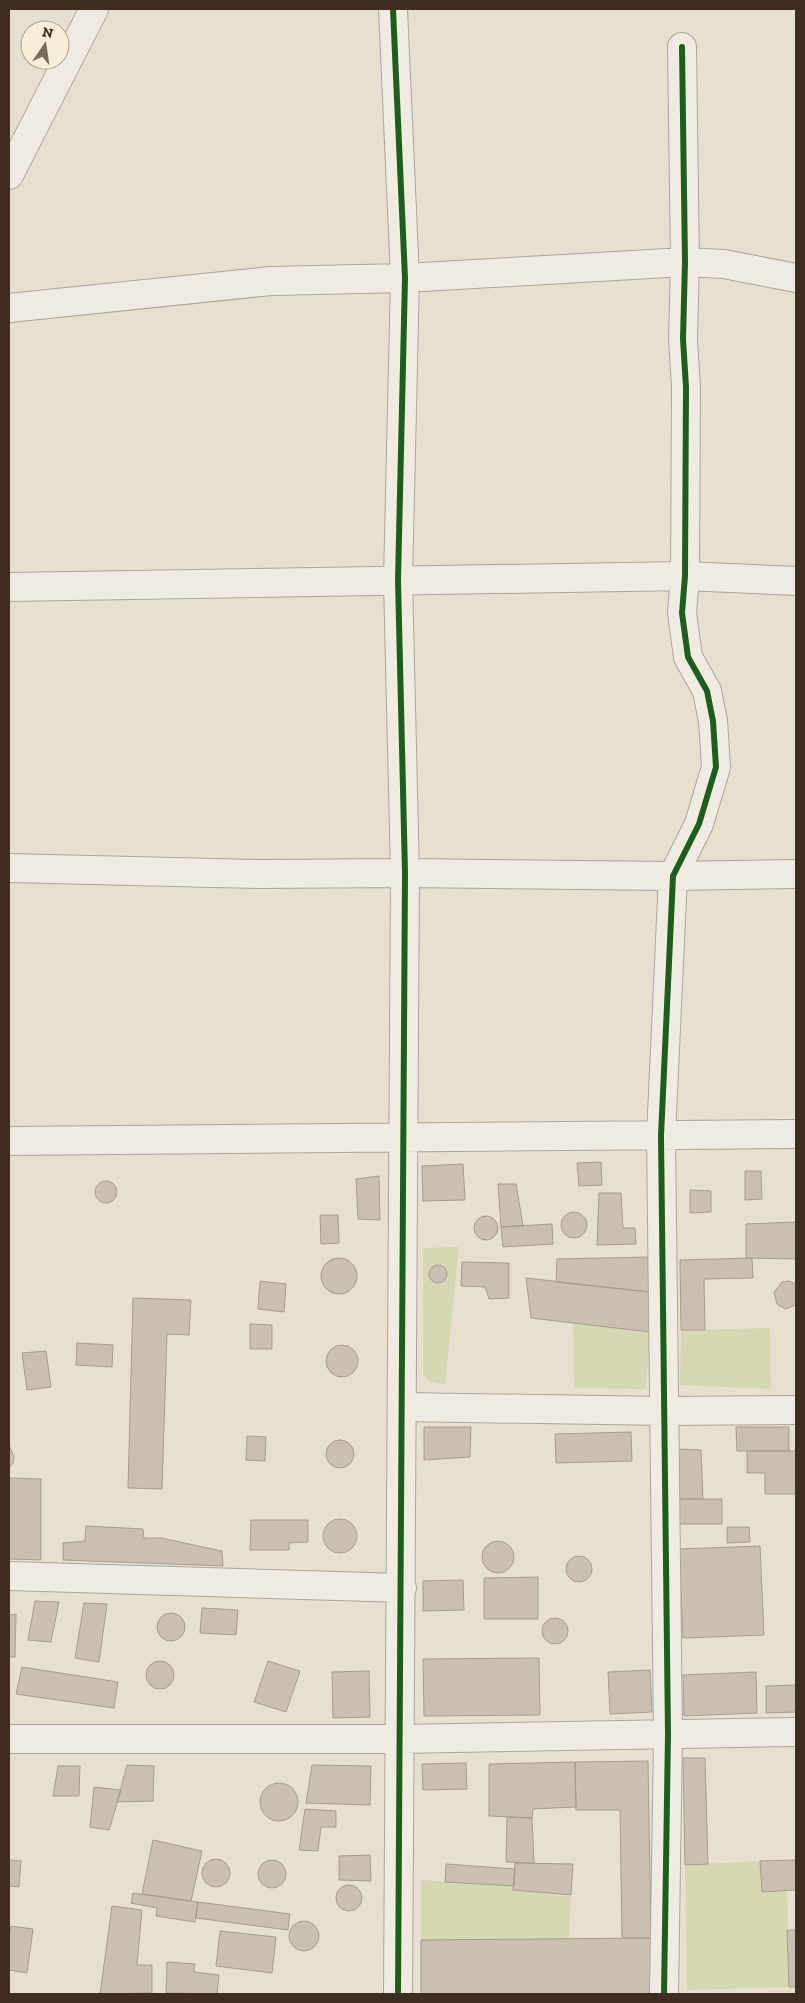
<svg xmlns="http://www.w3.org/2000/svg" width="805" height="2003" font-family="'Zilla Slab',serif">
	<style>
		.green { fill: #d6d7b3 }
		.building { fill: #cbbfb2; stroke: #a89c90 }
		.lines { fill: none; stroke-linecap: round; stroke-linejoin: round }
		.minor-casing { stroke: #ada599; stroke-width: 30 }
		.minor { stroke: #efebe3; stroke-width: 28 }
		.cycleway-casing { stroke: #f7eed8; stroke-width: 9 }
		.cycleway { stroke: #1b5e20; stroke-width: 6 }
	</style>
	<rect width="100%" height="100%" fill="#e7e0d1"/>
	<!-- green -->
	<path class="green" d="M459,1247L445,1385L430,1382L423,1373V1248Z
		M573,1323L650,1332L646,1389L574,1388Z
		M770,1328L771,1389L680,1385L681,1330Z
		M760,1861L762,1891L787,1890L789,1987L687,1990L685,1865Z
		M421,1880L514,1886V1890L571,1897L569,1939L421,1940Z"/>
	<!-- building -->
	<path class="building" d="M601,1162L602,1185L579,1186L577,1163Z
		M463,1164L465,1200L423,1201L422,1166Z
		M745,1171H761L762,1199L745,1200Z
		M379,1176L380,1220L358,1219L356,1179Z
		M95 1192a11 11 0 1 1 22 0a11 11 0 1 1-22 0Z
		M498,1184H516L523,1226L501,1227Z
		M690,1190L711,1191V1212L690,1213Z
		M599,1193H621L623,1228H635L636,1244L597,1245Z
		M561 1225a13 13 0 1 1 26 0a13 13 0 1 1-26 0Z
		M320,1215H338L339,1243L321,1244Z
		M474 1228a12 12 0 1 1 24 0a12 12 0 1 1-24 0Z
		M796,1222V1259L746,1258V1224Z
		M552,1224L553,1244L503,1247L501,1227Z
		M648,1257L649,1292L556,1282L557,1259Z
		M321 1276a18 18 0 1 1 36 0a18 18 0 1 1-36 0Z
		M752,1258L753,1278L704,1279L705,1330H681L680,1260Z
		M462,1262L509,1263V1298L489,1299L485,1287L461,1286Z
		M429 1274a9 9 0 1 1 18 0a9 9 0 1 1-18 0Z
		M526,1278L649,1292L650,1332L531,1318Z
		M260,1281L286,1284L284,1312L258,1309Z
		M790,1281L796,1285V1305L785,1309L777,1304L774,1292L782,1282Z
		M133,1298L191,1300L189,1335L167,1334L162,1489L128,1488Z
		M250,1324L272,1325V1349H250Z
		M77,1343L113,1345L112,1367L76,1365Z
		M326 1361a16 16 0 1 1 32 0a16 16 0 1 1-32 0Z
		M46,1351L51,1387L27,1390L22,1353Z
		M424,1427H471L470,1457L424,1460Z
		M736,1427H789V1451H737Z
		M631,1432L632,1461L556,1463L555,1434Z
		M247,1436L266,1437L265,1461L246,1460Z
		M326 1454a14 14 0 1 1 28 0a14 14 0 1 1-28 0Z
		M9,1445L14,1457L13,1463L9,1468Z
		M678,1449L701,1450L703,1499H679Z
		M747,1451H796V1494H765V1473H747Z
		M9,1478L41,1479V1560L9,1559Z
		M679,1499H722V1524H679Z
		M323 1536a17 17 0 1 1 34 0a17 17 0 1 1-34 0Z
		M251,1520H308V1542L289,1543V1550H250Z
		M86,1526L143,1529L144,1538H161L222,1551L223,1566L63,1560V1543L85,1541Z
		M727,1527H749L750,1542L727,1543Z
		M482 1557a16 16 0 1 1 32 0a16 16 0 1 1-32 0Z
		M760,1546L764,1635L683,1638L679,1549Z
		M566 1569a13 13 0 1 1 26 0a13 13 0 1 1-26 0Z
		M538,1577V1619H484V1578Z
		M463,1580L464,1610L423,1611V1581Z
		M35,1601L59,1602L51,1642L28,1640Z
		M84,1603L107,1604L99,1662L75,1658Z
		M202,1608L238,1610L236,1635L200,1633Z
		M157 1627a14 14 0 1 1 28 0a14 14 0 1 1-28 0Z
		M16,1614L15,1657H9V1615Z
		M542 1631a13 13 0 1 1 26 0a13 13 0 1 1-26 0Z
		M539,1658L540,1715L424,1716L423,1659Z
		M146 1675a14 14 0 1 1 28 0a14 14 0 1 1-28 0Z
		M268,1661L300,1671L286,1712L254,1702Z
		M22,1667L118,1682L114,1708L16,1694Z
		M650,1670L652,1712L610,1714L608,1672Z
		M369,1671L370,1717L333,1718L332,1672Z
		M756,1672L757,1713L684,1716L683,1675Z
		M796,1685V1712L766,1713V1686Z
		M683,1758H705L708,1864L685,1865Z
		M648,1761L651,1938H622L620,1810H576L575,1762Z
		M575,1762L576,1807L533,1809L532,1818L489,1816V1764Z
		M466,1763L467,1789L423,1790L422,1764Z
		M127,1765L154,1766L153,1801L117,1802Z
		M312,1765L371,1766L370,1805L306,1803Z
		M58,1766H80L79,1796H53Z
		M260 1802a19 19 0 1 1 38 0a19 19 0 1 1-38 0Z
		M94,1787L121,1790L109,1830L90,1827Z
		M305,1809L336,1811V1827H321L318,1851L299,1850Z
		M507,1817L532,1818L534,1863L506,1862Z
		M153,1840L202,1851L191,1901L142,1894Z
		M370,1855L371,1881L339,1880V1856Z
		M202 1873a14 14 0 1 1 28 0a14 14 0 1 1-28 0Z
		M258 1874a14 14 0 1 1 28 0a14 14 0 1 1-28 0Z
		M9,1860L21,1861L19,1887L9,1886Z
		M796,1860V1890L762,1892L760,1861Z
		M515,1863L573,1864L571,1895L513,1890Z
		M446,1864L515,1869L514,1886L445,1882Z
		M336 1898a13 13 0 1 1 26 0a13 13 0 1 1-26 0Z
		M133,1893L198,1902L195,1922L156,1916L157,1908L131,1903Z
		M198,1902L290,1914L288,1930L196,1918Z
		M112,1906L142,1910L137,1965H152V1993L100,1994Z
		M289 1936a15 15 0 1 1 30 0a15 15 0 1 1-30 0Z
		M11,1926L33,1929L27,1973L9,1970V1939Z
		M787,1930H796V1987H789Z
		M220,1931L276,1937L272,1973L216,1966Z
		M651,1938V1994H421V1940Z
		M167,1962L195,1964L194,1972L219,1975L217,1994L166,1993Z"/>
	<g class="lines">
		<!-- minor casing -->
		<g class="minor-casing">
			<path id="minor" d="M393,9L405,278L398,580L405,873L398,1994
				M9,175L94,9
				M9,308L271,281L405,278L685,262L724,264L796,278
				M9,587L685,576L796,581
				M9,868L260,874L405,873L673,876L796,874
				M9,1141L796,1134
				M402,1407L664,1411L796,1410
				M9,1576L402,1588
				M9,1739H400L796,1732
				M664,1994L668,1734L661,1136L673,876L699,824L716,767L713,721L707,691L688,657L682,613L685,576L686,387L683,339L685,262L682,47"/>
		</g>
		<!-- minor -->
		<use href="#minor" class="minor"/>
		<!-- cycleway casing -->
		<g class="cycleway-casing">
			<path id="cycleway" d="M393,9L405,278L398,580L405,873L398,1994
				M664,1994L668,1734L661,1136L673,876L699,824L716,767L713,721L707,691L688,657L682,613L685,576L686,387L683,339L685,262L682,47"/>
		</g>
		<!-- cycleway -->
		<use href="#cycleway" class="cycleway"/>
	</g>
	<!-- border -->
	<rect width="805" height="2003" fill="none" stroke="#3d2e20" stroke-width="20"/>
	<!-- north arrow -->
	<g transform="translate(45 45) rotate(13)"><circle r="24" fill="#f7eed8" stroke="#ada18e"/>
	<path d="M0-4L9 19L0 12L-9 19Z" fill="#786c5e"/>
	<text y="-8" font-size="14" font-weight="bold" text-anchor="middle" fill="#3d2e20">N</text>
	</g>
</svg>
